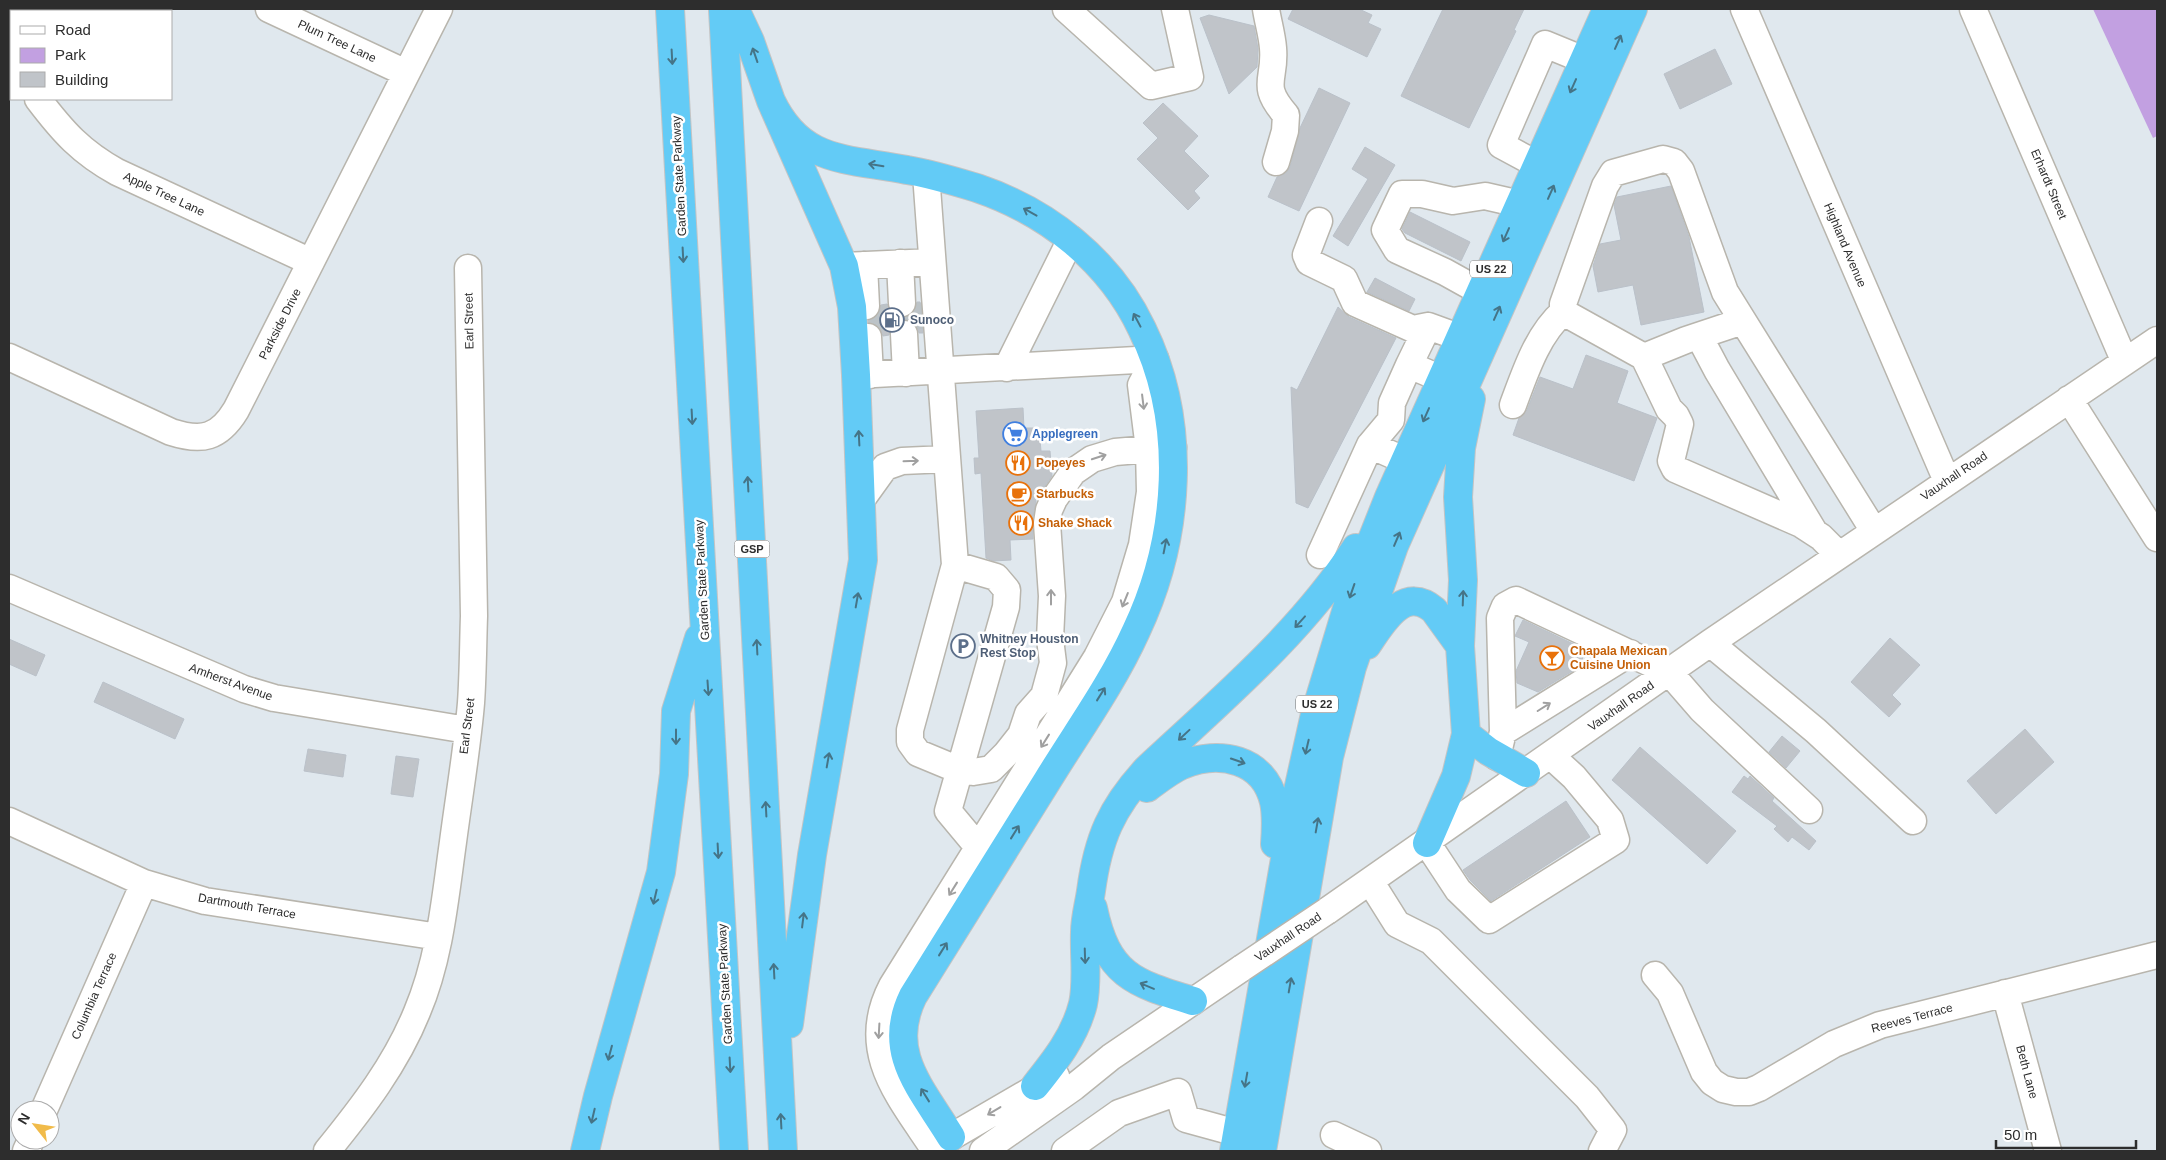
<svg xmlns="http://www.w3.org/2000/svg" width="2166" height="1160" font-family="Helvetica,sans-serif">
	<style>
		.green { fill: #c2a0e1 }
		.building { fill: #c0c4c9; stroke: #bac1c9 }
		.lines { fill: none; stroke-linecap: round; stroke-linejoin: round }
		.minor-tunnel { stroke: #bcc3c7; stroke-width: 26; stroke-dasharray: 26 13; stroke-linecap: butt }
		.minor-casing { stroke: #b8b5ad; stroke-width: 29 }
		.highway-casing { stroke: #c4c4c4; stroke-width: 30 }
		.minor { stroke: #fff; stroke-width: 26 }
		.highway { stroke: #63cbf6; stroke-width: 28 }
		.minor-bridge-casing { stroke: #b8b5ad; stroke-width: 29; stroke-linecap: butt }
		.minor-bridge { stroke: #fff; stroke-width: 26 }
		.oneway { stroke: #457487 }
		.oneway2 { stroke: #a0a0a0 }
		.labels { text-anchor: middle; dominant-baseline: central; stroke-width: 5; stroke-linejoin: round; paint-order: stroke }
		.shield { fill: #fff; stroke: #6c6c6c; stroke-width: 1 }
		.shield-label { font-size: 11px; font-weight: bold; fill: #2d2d2d }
		.street-label { font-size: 12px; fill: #2d2d2d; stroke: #fff }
		.service-label { font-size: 12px; font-weight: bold; fill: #4e5e75; stroke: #fff; text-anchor: start }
		.shop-label { font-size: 12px; font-weight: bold; fill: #366cbe; stroke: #fff; text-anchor: start }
		.food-label { font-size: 12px; font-weight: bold; fill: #c56008; stroke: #fff; text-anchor: start }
	</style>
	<rect width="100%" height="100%" fill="#e0e8ee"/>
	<!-- green -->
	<path class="green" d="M2093,9H2157V136L2153,138Z"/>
	<!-- building -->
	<path class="building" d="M1293,9H1359L1372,15L1368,23L1381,29L1367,57L1288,19Z
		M1443,9H1524L1514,30L1516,31L1469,128L1401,96Z
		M1209,15L1254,26L1258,49L1257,67L1229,94L1200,18Z
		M1715,49L1732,84L1680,109L1664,74Z
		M1319,88L1350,103L1299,211L1268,197L1277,177L1286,173L1290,167L1300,128Z
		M1163,103L1198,136L1184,151L1209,176L1194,191L1200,198L1188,210L1137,159L1158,138L1143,123Z
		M1365,147L1395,165L1348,246L1333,236L1368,179L1352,169Z
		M1671,186L1689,237L1704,312L1641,325L1633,285L1598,292L1593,266L1600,244L1621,240L1614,205L1617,197Z
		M1410,212L1470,242L1461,261L1405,233L1402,229Z
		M1375,278L1415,299L1409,311L1367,292Z
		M917,302H920L923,333H919L917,326L911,321L903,319L895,322L891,327L889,335L883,336L880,328L869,322L879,313L881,305L887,304L895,316L903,318L910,316L915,310Z
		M1338,307L1349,317L1396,338L1308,508L1296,503L1291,387L1297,390Z
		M1586,355L1628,371L1617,403L1657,418L1634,481L1513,435L1519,418L1527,410L1540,377L1573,389Z
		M1023,408L1024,428H1039L1041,451H1050L1052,476L1041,492H1035L1036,502L1032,521L1033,539L1010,540L1011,560L993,561L986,558L981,473L975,474L974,458H979L976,411Z
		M1523,620L1586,650L1579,667L1538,692L1517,683L1516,671L1529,642L1515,636Z
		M1890,638L1920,665L1892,695L1901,704L1889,717L1851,682Z
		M9,639L45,655L36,676L9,664Z
		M103,682L184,719L175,739L94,702Z
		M2025,729L2054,762L1996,814L1967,781Z
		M1782,736L1800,751L1786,768L1769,752Z
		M1640,747L1736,831L1707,864L1612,780Z
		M308,749L346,755L343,777L304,771Z
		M396,756L419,759L413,797L391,794Z
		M1744,776L1748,779L1750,776L1774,798L1772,801L1816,841L1809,850L1792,837L1788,842L1774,829L1777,826L1732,792Z
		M1566,801L1590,837L1491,901L1470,880L1463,870Z"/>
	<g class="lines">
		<!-- minor-tunnel -->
		<path class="minor-tunnel" d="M916,303L918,333
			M880,305L882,336"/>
		<!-- minor casing -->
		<g class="minor-casing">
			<path id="minor" d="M269,9L406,73
				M1066,9L1151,86L1190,77L1175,9
				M1266,9C1268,22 1272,35 1273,48C1276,81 1259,84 1286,115L1285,131L1276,162
				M1744,9L1947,481
				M1973,9L2124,360
				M48,11L50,9
				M9,59L11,63
				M38,99C63,132 81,152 117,172L311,262
				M1538,165L1501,145L1545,44L1584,60
				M926,174L955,565L910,730V742L918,753L959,770L973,772L991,769L1006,754L1021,735L1028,714L1044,696L1053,663L1050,639L1052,596L1047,523L1049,510L1054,499L1073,472L1092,459L1115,452L1173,447
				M1319,221L1306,255L1309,262L1344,279L1355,303L1413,329L1428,326L1461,338
				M900,263L902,303
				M864,265L866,306
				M844,266L932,262
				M1481,292L1445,272L1397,250L1385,230L1402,194H1422L1453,201L1485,196L1520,204
				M1428,326L1409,365L1442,379
				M904,334L906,373
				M1699,336L1717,370L1813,530
				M868,337L870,375
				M9,357L171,432C202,442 219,438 236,410L439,9
				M1644,357L1686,340L1743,321
				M1007,368L1071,239
				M856,375L1155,359
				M2069,399L2157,538
				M1513,405C1525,373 1537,335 1563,312
				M1370,445L1391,420L1392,403L1409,365
				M862,499L885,467L902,461L946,459
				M1320,555L1370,445L1406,461
				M1839,555L1821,537L1801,524L1675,469L1671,461L1680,424L1676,416L1669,409L1644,357L1563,312V304L1605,186L1613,173L1663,159L1674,162L1681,171L1725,292L1874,531
				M955,565L996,577L1007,590L1006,607L948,811L983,853L987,861
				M9,588L244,689L274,698L467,730
				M1710,643L1816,731L1913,821
				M1503,732L1630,653
				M1497,757L1503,732L1500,618L1505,606L1516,600L1669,672L1702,710L1809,810
				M9,821L144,883L205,901L439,937
				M1427,843L1458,890L1489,920L1616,840L1610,820L1574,777L1551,756
				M1370,881L1397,924L1431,941L1587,1097L1613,1130L1602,1151
				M1327,911L1710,643L2157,340
				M1655,975L1670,993L1704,1072L1712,1082L1723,1089L1736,1092H1749L1759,1088L1834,1044L1880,1025L2157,955
				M2005,993L2048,1151
				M44,1110L144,883
				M1334,1135L1368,1151
				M933,1149L951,1137L1056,1076
				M934,1149C899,1096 858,1051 892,986L1097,657L1125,602L1142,545L1150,492L1149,449L1141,385L1155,359
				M26,1151L31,1140
				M327,1151C362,1108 396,1064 417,1012C440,958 445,899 453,842C459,796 467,750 471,703C473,674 473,645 474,616L468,268
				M983,1151L1074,1087L1111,1057L1242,968
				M1065,1151L1119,1113L1178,1092L1186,1119L1237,1133"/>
		</g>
		<!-- highway casing -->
		<g class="highway-casing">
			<path id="highway" d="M670,9L734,1151
				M723,9L783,1151
				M735,9L750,41L771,101L844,266L852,307L856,375L863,560L812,855L789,1024
				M771,101C801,164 847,158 907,170C931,174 954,181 977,188C1048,212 1110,261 1142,329C1188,423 1180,538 1136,631C1112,684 1077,732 1047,781C1002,853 958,924 913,996C885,1053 922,1089 951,1137
				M1367,645C1382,623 1404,584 1434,610L1460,646
				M1466,734L1488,751L1526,773
				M1147,788C1158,780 1169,771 1182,765C1219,750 1264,758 1274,802C1277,816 1276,830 1275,844
				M1427,843L1456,776L1466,734L1460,646L1463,580L1458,497L1461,448L1471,399
				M1093,908C1107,975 1133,983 1193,1001
				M1035,1086C1055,1061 1075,1036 1083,1004C1088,981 1084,956 1085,932C1085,918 1089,905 1091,891C1098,839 1111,808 1147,769C1221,700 1300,634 1356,548
				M585,1151L598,1096L661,872L674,774L676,711L699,638
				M1234,1151L1293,813L1315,714L1354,585L1389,497L1607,9
				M1262,1151L1329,757L1352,667L1394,546L1633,9"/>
		</g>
		<!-- minor -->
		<use href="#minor" class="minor"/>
		<!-- highway -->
		<use href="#highway" class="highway"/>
		<!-- minor-bridge casing -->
		<g class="minor-bridge-casing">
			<path id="minor-bridge" d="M1242,968L1327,911"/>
		</g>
		<!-- minor-bridge -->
		<use href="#minor-bridge" class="minor-bridge"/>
	</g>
	<!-- one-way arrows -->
	<defs><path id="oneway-shaft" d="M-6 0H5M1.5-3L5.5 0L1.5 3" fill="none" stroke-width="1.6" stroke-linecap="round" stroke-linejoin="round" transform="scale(1.25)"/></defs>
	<g class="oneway">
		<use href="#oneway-shaft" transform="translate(1618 42) rotate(-66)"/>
		<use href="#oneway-shaft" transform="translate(755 55) rotate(-109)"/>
		<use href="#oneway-shaft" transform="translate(672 57) rotate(87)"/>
		<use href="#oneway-shaft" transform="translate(1573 86) rotate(114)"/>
		<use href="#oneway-shaft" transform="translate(876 165) rotate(-171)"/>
		<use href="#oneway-shaft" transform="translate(1551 192) rotate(-66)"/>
		<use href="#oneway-shaft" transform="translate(1030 212) rotate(-151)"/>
		<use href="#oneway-shaft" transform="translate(1506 235) rotate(114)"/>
		<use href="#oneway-shaft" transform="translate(683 255) rotate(87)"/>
		<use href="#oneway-shaft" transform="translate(1497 313) rotate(-66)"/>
		<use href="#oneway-shaft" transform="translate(1137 320) rotate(-118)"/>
		<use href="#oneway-shaft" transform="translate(1426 415) rotate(114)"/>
		<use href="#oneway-shaft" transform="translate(692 417) rotate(87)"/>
		<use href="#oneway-shaft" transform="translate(859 438) rotate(-93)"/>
		<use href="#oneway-shaft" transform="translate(748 484) rotate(-93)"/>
		<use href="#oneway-shaft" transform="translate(1397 539) rotate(-67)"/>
		<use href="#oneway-shaft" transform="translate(1165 546) rotate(-79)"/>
		<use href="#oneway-shaft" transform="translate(1352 591) rotate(109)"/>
		<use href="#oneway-shaft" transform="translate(1463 598) rotate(-88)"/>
		<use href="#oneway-shaft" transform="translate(857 600) rotate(-80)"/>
		<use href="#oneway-shaft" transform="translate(1300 622) rotate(132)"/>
		<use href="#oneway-shaft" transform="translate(757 647) rotate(-93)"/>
		<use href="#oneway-shaft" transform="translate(708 688) rotate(86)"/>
		<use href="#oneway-shaft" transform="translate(1101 694) rotate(-58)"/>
		<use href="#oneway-shaft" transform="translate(1184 735) rotate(137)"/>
		<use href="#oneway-shaft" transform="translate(676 737) rotate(90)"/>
		<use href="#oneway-shaft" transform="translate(1307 747) rotate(103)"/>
		<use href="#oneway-shaft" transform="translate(828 760) rotate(-80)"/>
		<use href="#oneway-shaft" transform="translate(1238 761) rotate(19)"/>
		<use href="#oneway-shaft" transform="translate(766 809) rotate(-93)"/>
		<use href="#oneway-shaft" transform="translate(1317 825) rotate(-80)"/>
		<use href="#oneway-shaft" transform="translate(1015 832) rotate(-58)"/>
		<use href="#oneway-shaft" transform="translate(718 851) rotate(87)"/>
		<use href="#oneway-shaft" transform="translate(655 897) rotate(103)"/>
		<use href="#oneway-shaft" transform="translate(803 920) rotate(-83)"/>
		<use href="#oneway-shaft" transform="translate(943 949) rotate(-58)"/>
		<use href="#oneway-shaft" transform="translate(1085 956) rotate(88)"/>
		<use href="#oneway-shaft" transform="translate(774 971) rotate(-93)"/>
		<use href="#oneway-shaft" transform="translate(1290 985) rotate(-80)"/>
		<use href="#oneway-shaft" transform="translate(1147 986) rotate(-157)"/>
		<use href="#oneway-shaft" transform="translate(610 1053) rotate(105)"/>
		<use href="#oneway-shaft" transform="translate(730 1065) rotate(87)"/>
		<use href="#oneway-shaft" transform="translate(1246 1080) rotate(100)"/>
		<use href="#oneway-shaft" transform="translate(925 1095) rotate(-122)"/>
		<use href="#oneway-shaft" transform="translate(593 1116) rotate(103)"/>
		<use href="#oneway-shaft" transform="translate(781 1121) rotate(-93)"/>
	</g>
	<g class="oneway2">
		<use href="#oneway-shaft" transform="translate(1143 402) rotate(83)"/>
		<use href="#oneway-shaft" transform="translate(1099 457) rotate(-18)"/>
		<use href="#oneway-shaft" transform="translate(911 461) rotate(-2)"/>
		<use href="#oneway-shaft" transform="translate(1051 597) rotate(-90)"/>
		<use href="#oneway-shaft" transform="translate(1125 600) rotate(112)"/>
		<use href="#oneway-shaft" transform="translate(1544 707) rotate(-32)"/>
		<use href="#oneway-shaft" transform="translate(1045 741) rotate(122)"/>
		<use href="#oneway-shaft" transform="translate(953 889) rotate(122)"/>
		<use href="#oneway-shaft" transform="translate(879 1031) rotate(93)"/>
		<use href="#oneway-shaft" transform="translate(994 1111) rotate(149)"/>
	</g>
	<!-- icons -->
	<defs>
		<g id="fuel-ring" transform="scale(1.25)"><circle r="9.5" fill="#fff" stroke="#5c6f8a" stroke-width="1.5"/><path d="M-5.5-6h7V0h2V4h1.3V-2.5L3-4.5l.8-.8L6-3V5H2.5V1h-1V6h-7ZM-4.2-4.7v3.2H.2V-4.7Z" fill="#5c6f8a"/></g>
		<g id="supermarket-ring" transform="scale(1.25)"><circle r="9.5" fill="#fff" stroke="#3f7fe0" stroke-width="1.5"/><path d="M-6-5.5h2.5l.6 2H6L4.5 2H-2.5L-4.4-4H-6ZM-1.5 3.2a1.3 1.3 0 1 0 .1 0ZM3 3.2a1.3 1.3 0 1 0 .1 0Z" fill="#3f7fe0"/></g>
		<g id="restaurant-ring" transform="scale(1.25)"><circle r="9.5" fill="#fff" stroke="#e8710a" stroke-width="1.5"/><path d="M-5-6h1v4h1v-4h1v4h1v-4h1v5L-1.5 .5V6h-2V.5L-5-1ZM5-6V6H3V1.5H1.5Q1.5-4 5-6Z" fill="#e8710a"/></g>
		<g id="cafe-ring" transform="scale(1.25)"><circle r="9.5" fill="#fff" stroke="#e8710a" stroke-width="1.5"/><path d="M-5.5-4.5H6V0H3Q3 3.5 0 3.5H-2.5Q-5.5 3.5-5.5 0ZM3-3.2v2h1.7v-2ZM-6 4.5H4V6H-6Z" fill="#e8710a"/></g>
		<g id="parking-ring" transform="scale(1.25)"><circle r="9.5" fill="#fff" stroke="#5c6f8a" stroke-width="1.5"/><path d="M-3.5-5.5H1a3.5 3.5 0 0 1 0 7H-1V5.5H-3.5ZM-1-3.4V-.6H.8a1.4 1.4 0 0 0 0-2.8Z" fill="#5c6f8a"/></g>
		<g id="bar-ring" transform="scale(1.25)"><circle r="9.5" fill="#fff" stroke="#e8710a" stroke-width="1.5"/><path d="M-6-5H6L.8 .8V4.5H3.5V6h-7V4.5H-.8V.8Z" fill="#e8710a"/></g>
	</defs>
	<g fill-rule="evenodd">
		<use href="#fuel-ring" x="892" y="320"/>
		<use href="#supermarket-ring" x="1015" y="434"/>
		<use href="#restaurant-ring" x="1018" y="463"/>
		<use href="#cafe-ring" x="1019" y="494"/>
		<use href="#restaurant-ring" x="1021" y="523"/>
		<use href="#parking-ring" x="963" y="646"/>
		<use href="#bar-ring" x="1552" y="658"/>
	</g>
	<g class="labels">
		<!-- shield labels -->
		<g class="shield">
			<rect x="1470" y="260.5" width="42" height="17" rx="4"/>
			<rect x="734.5" y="540.5" width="35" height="17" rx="4"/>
			<rect x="1296" y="695.5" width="42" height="17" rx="4"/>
		</g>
		<g class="shield-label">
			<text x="1491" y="269">US 22</text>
			<text x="752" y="549">GSP</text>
			<text x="1317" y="704">US 22</text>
		</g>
		<!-- street labels -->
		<g class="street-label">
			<text transform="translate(337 41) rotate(25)">Plum Tree Lane</text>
			<text transform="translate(679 176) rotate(-93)">Garden State Parkway</text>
			<text transform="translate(2049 184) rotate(67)">Erhardt Street</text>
			<text transform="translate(164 194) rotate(25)">Apple Tree Lane</text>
			<text transform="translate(1845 245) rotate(67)">Highland Avenue</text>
			<text transform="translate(469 321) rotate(-91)">Earl Street</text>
			<text transform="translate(280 324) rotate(-63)">Parkside Drive</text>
			<text transform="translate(1954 476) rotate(-34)">Vauxhall Road</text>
			<text transform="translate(702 580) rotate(-93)">Garden State Parkway</text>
			<text transform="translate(231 682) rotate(20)">Amherst Avenue</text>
			<text transform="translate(1621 706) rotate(-35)">Vauxhall Road</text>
			<text transform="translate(467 726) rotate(-83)">Earl Street</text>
			<text transform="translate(247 906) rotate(10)">Dartmouth Terrace</text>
			<text transform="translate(1288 937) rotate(-34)">Vauxhall Road</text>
			<text transform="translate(725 984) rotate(-93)">Garden State Parkway</text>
			<text transform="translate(94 996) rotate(-66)">Columbia Terrace</text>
			<text transform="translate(1912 1018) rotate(-15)">Reeves Terrace</text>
			<text transform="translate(2027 1072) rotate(75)">Beth Lane</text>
		</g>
		<!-- service labels -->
		<g class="service-label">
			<text x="910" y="320">Sunoco</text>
			<text x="980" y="639">Whitney Houston<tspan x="980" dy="14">Rest Stop</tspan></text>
		</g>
		<!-- shop labels -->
		<g class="shop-label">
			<text x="1032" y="434">Applegreen</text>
		</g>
		<!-- food labels -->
		<g class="food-label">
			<text x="1036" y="463">Popeyes</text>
			<text x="1036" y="494">Starbucks</text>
			<text x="1038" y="523">Shake Shack</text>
			<text x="1570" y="651">Chapala Mexican<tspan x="1570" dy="14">Cuisine Union</tspan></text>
		</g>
	</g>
	<!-- border -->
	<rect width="2166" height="1160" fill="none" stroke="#2d2d2d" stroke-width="20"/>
	<!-- legend -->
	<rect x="10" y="10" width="162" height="90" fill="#ffffff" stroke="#ababab"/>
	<rect x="20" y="26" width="25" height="8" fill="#ffffff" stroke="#ababab"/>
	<text x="55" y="35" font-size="15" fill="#2d2d2d">Road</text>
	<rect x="20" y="48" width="25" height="15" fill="#c2a0e1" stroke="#ababab"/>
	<text x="55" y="60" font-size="15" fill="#2d2d2d">Park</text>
	<rect x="20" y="72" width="25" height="15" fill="#c0c4c9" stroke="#ababab"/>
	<text x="55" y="85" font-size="15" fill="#2d2d2d">Building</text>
	<!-- north arrow -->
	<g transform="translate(35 1125) rotate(300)"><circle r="24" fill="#ffffff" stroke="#ababab"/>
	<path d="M0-4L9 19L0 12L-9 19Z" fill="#f1bb4a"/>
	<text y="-8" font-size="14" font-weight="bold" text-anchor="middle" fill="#2d2d2d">N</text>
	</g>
	<!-- scale -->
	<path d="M1996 1140v8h140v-8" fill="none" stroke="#2d2d2d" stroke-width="2.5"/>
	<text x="2004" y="1140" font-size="15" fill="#2d2d2d" stroke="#ffffff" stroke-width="4" paint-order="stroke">50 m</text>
</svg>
